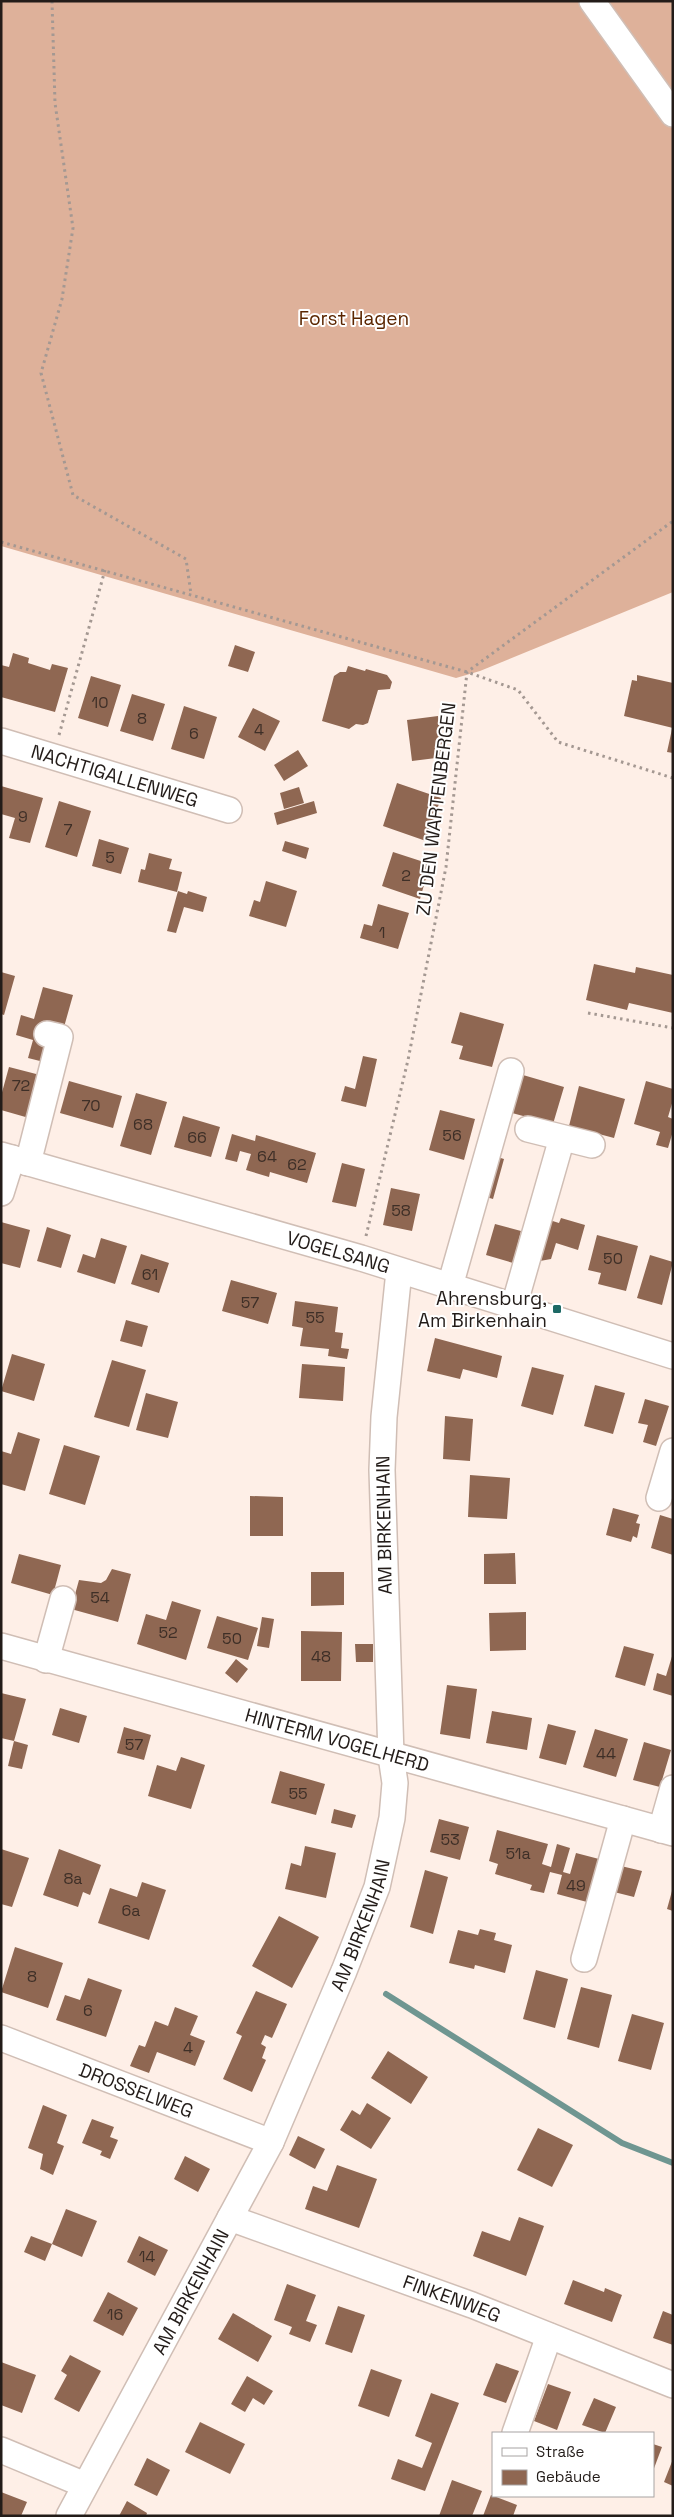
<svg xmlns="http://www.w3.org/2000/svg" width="674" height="2517" font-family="'Space Grotesk',sans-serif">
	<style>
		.forest { fill: #deb19a }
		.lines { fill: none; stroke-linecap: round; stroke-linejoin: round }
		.stream { stroke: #6f9691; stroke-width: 6 }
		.building { fill: #8f6752 }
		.minor-casing { stroke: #d0beb5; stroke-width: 28 }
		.path { stroke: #a49892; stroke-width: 3; stroke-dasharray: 2.5 4; stroke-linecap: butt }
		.minor { stroke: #fff; stroke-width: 25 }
		.poi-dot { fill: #1d6965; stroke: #fff; stroke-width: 2 }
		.labels { text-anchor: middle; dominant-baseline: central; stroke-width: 4; stroke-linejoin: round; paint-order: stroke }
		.number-label { font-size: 16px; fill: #3e2f27 }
		.park-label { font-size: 19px; fill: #5b2600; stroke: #fff }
		.street-label { font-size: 19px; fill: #231c19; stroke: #fff }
		.poi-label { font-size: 19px; fill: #231c19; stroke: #fff; text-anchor: end }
	</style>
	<rect width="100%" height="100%" fill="#feefe7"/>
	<!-- forest -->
	<path class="forest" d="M1,1H673V592L480,671L456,678L1,546Z"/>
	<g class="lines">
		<!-- stream -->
		<path class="stream" d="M386,1994L622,2143L673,2163"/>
	</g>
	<!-- building -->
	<path class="building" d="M235,645L255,652L248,672L228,666Z
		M13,653L29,658L28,663L50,670L52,664L68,668L55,712L1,697V665L9,667Z
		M348,666L365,671L366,669L387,675L392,682L390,689L378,690L368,723L363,725L356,724L349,729L322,721L334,676L340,672H346Z
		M637,675L673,683V728L624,716L632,680L637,681Z
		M91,676L121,685L108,727L78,718Z
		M132,694L165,704L153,741L120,731Z
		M184,706L217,717L204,759L171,749Z
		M253,708L280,721L265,751L238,737Z
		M438,716L444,757L412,761L407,720Z
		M672,729H673V753L667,752Z
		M298,750L308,766L284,781L274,765Z
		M397,783L441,798L426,841L383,826Z
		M1,786L43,798L30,843L9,838L15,818L1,814Z
		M299,787L304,803L284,809L280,793Z
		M59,801L91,811L77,857L45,847Z
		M314,801L317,813L277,825L274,813Z
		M99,839L129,848L121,874L92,866Z
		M285,841L309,848L306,859L282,851Z
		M393,852L430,864L420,899L382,886Z
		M149,853L172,859L169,869L182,872L177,892L138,882L141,869L145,870Z
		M266,881L297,891L286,927L249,916L254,900L260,902Z
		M178,891L187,894L188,891L207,897L203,912L184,907L176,933L167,931Z
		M378,904L409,913L398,949L360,938L364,924L372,926Z
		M594,964L635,973L636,967L673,975V1013L629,1003L627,1010L586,1000Z
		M1,972L15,976L4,1015L1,1014Z
		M43,987L73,995L64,1027L42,1021L36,1041L49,1045L44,1062L28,1058L33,1040L16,1035L21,1015L34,1019Z
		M460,1012L504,1024L492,1067L459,1059L463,1046L451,1043Z
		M363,1056L377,1059L366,1107L341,1101L345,1086L355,1089Z
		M9,1067L40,1075L29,1118L1,1110V1096Z
		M523,1075L564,1087L553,1124L512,1113Z
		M69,1081L122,1096L113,1128L60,1113Z
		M646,1081L673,1089V1100L668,1117L673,1119V1131L668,1148L656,1145L660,1132L634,1124Z
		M579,1086L625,1099L614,1138L569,1126Z
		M136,1093L167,1102L151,1155L120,1146Z
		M440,1110L475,1119L464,1160L429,1150Z
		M183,1116L220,1127L211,1157L174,1147Z
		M232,1134L255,1141L256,1135L316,1153L307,1183L270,1172L269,1177L246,1170L251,1154L240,1151L237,1162L225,1159Z
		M494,1156L504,1159L493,1199L483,1196Z
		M342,1163L365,1169L356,1207L332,1202Z
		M391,1188L420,1194L412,1231L383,1225Z
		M543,1218L559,1223L561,1218L585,1225L578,1250L556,1243L551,1259L540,1261L531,1259Z
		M1,1222L30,1230L20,1268L1,1263Z
		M495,1224L521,1231L513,1263L486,1255Z
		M47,1227L71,1235L61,1268L37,1261Z
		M597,1235L638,1246L626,1291L598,1284L601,1273L588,1270Z
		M101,1238L127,1246L115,1284L77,1272L83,1254L95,1258Z
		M141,1254L169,1263L159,1293L131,1284Z
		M650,1255L673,1262L662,1305L637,1298Z
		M231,1280L277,1293L268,1324L222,1311Z
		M295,1301L338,1307L335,1332L343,1333L341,1348L349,1349L347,1359L328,1356L329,1349L300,1346L303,1328L292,1326Z
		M126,1320L148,1326L142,1347L120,1341Z
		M435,1338L502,1356L497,1378L463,1369L460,1379L427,1371Z
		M12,1354L45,1364L34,1401L1,1391Z
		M112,1360L146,1370L129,1427L94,1417Z
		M302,1364L345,1367L343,1401L299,1398Z
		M532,1367L564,1375L553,1415L521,1406Z
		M595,1385L625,1393L613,1434L584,1426Z
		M146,1393L178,1402L168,1438L136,1430Z
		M645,1399L669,1406L656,1446L643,1442L648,1425L638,1423Z
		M445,1416L473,1419L470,1461L443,1459Z
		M18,1432L40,1439L25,1491L1,1484V1451L11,1454Z
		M64,1445L100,1456L85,1505L49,1494Z
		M470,1475L510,1478L507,1519L468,1517Z
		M250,1496L283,1497V1536H250Z
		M613,1508L639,1515L636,1523L640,1524L637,1538L633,1536L631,1542L606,1535Z
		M660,1515L673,1519V1555L651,1548Z
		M515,1553L516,1584H484V1554Z
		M19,1554L61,1565L53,1595L11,1583Z
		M112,1569L131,1574L118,1622L71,1609L79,1580L101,1583L106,1580Z
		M311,1572H344V1605L311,1606Z
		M172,1601L201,1610L186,1660L137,1644L146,1614L166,1620Z
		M526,1612V1650L490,1651L489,1613Z
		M217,1616L258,1628L248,1660L207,1648Z
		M262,1617L274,1619L269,1648L257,1646Z
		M301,1631L342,1632L341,1681H301Z
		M355,1644H373V1662H356Z
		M624,1646L654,1654L645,1686L615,1677Z
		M673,1653V1696L653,1690L657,1673L666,1676Z
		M236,1659L248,1669L237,1683L225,1673Z
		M447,1685L477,1689L470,1739L440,1734Z
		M1,1693L26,1699L14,1741L1,1738Z
		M60,1708L87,1716L79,1743L52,1735Z
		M492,1711L532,1718L527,1750L486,1743Z
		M548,1724L576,1731L566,1765L539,1758Z
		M124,1727L151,1735L144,1760L117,1753Z
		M595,1729L628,1739L616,1777L583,1767Z
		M14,1741L28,1745L22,1769L8,1766Z
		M644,1742L671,1750L660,1787L633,1780Z
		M181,1757L205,1765L191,1809L148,1796L157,1765L176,1771Z
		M280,1771L325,1784L316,1815L271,1803Z
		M334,1809L356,1815L352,1828L331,1823Z
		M439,1819L469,1827L460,1860L430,1852Z
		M497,1830L548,1844L542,1864L551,1867L557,1844L570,1848L563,1872L570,1874L576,1853L599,1859L587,1902L557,1894L562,1875L550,1872L544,1893L530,1890L532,1885L495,1874L498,1864L489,1861Z
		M305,1846L336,1853L326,1898L285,1889L291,1863L301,1866Z
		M1,1849L29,1858L12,1907L1,1904Z
		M59,1849L101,1865L90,1895L83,1892L78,1907L43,1895Z
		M621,1866L642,1871L634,1897L614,1892Z
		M425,1870L448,1877L433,1934L410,1927Z
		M142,1882L166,1890L149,1940L98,1923L110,1888L137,1897Z
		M672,1891H673V1911L667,1909Z
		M279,1916L319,1937L292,1988L252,1966Z
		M480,1929L496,1933L494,1940L512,1945L505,1973L475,1965L474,1969L449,1963L458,1930L478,1935Z
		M15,1947L63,1963L48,2008L1,1992Z
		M536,1970L568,1979L555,2028L523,2019Z
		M88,1978L122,1990L106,2037L56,2020L65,1995L80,2000Z
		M581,1987L612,1995L599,2048L567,2039Z
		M256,1991L287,2004L272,2038L265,2035L261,2044L266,2047L262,2058L266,2060L252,2092L223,2079L242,2036L236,2033Z
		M175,2007L198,2016L190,2035L205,2041L195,2066L157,2052L149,2073L130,2066L139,2045L145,2047L155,2021L168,2026Z
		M632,2014L664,2023L651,2070L618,2061Z
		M388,2051L428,2077L411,2104L371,2078Z
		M367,2103L391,2118L371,2149L340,2130L352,2110L360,2115Z
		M43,2105L67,2115L57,2143L64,2146L53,2175L40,2169L43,2154L28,2148Z
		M92,2119L114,2127L110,2137L118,2140L110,2159L100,2155L102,2151L82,2143Z
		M538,2128L573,2145L552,2187L517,2170Z
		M298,2136L325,2149L315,2169L289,2155Z
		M185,2156L210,2169L198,2192L174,2179Z
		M337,2165L377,2179L359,2228L305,2209L313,2186L327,2191Z
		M66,2209L97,2221L82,2257L52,2244Z
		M519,2217L544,2226L526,2276L473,2256L482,2231L510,2241Z
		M31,2236L52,2244L45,2261L24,2252Z
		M139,2236L168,2250L155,2276L127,2262Z
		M573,2280L604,2292L605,2288L622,2295L612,2322L564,2304Z
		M287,2284L316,2295L306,2321L317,2325L310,2342L289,2334L292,2327L274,2320Z
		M108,2292L138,2308L123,2336L93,2321Z
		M338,2306L365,2315L352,2353L325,2344Z
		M663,2311L673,2315V2345L653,2338Z
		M233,2313L272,2336L258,2362L218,2339Z
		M70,2355L101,2371L79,2412L54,2399L67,2375L61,2371Z
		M1,2362L36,2375L22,2413L1,2405Z
		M496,2363L519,2371L506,2403L483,2395Z
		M371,2369L402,2380L389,2417L358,2406Z
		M247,2376L273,2391L264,2405L253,2398L245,2412L231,2404Z
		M548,2384L571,2392L557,2430L534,2421Z
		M431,2393L459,2403L425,2491L391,2479L398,2459L422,2468L432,2443L415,2436Z
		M594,2398L616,2407L605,2433L582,2425Z
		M200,2422L245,2444L230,2474L185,2452Z
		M653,2444L662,2447L653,2471Z
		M147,2458L170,2470L157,2496L134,2485Z
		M673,2459V2486L664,2482Z
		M452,2480L482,2491L472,2516H439Z
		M1,2492L27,2502L21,2516H1Z
		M491,2495L517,2505L513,2516H483Z
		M127,2501L147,2513L146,2516H119Z"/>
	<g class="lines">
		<!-- minor casing -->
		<g class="minor-casing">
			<g id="minor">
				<path d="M592,1L673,114"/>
				<path id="s1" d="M1,741L229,810"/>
				<path d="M528,1129L592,1145"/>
				<path id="s2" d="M1,1155L361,1258L673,1356"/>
				<path d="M28,1163L60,1037L47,1034"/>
				<path d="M1,1193L12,1158"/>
				<path d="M450,1286L511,1071"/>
				<path d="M514,1306L562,1138"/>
				<path d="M659,1498L673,1451"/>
				<path id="s3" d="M1,1646L673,1833"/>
				<path d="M46,1660L63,1599"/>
				<path d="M661,1830L673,1788"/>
				<path d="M584,1959L623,1819"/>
				<path id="s4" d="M1,2038L271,2142"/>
				<path id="s5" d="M230,2218L472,2305L673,2385"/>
				<path d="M515,2433L549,2336"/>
				<path d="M1,2450L85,2485"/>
				<path id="s6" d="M69,2516L271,2142L344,1971L377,1887L392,1818L395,1783L391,1756L382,1470L384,1417L399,1271"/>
			</g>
		</g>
		<!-- path -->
		<path class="path" d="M52,1L55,103L73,228L62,299L41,373L73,495L186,559L191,594
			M1,542L467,672L518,690L558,742L673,778
			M59,735L105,570
			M588,1013L673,1028
			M366,1236L408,1060L446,867L467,672L673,521"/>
		<!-- minor -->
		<use href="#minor" class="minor"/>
	</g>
	<!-- markers -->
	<rect class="poi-dot" x="552" y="1304" width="10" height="10" rx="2.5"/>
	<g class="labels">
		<!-- number labels -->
		<g class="number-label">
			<text x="100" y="702">10</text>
			<text x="142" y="718">8</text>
			<text x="259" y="729">4</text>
			<text x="194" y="733">6</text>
			<text x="23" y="816">9</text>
			<text x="68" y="829">7</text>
			<text x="110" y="857">5</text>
			<text x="406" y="875">2</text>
			<text x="382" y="932">1</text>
			<text x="21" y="1085">72</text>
			<text x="91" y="1105">70</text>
			<text x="143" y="1124">68</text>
			<text x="452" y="1135">56</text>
			<text x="197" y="1137">66</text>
			<text x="267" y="1156">64</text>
			<text x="297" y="1164">62</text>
			<text x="401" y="1210">58</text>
			<text x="613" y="1258">50</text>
			<text x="150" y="1274">61</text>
			<text x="250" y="1302">57</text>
			<text x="315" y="1317">55</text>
			<text x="100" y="1597">54</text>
			<text x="168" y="1632">52</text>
			<text x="232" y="1638">50</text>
			<text x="321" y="1656">48</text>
			<text x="134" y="1744">57</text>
			<text x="606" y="1753">44</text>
			<text x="298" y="1793">55</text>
			<text x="450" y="1839">53</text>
			<text x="518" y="1853">51a</text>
			<text x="73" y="1878">8a</text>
			<text x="576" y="1885">49</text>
			<text x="131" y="1910">6a</text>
			<text x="32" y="1976">8</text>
			<text x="88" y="2010">6</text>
			<text x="188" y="2047">4</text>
			<text x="147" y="2256">14</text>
			<text x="115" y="2314">16</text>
		</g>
		<!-- park labels -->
		<g class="park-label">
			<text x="354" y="318">Forst Hagen</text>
		</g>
		<!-- street labels -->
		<g class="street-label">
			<text stroke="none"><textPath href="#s1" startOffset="119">NACHTIGALLENWEG</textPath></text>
			<text transform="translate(436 809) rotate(-83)">ZU DEN WARTENBERGEN</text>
			<text stroke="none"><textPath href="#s2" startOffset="351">VOGELSANG</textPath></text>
			<text transform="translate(384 1525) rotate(-91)">AM BIRKENHAIN</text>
			<text stroke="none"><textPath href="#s3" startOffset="349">HINTERM VOGELHERD</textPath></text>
			<text stroke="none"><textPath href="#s6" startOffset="660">AM BIRKENHAIN</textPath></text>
			<text stroke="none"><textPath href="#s4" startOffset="145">DROSSELWEG</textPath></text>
			<text stroke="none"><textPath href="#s6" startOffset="255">AM BIRKENHAIN</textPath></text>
			<text stroke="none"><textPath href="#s5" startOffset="236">FINKENWEG</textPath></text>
		</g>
		<!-- poi labels -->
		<g class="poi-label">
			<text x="547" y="1298">Ahrensburg,<tspan x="547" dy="22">Am Birkenhain</tspan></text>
		</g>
	</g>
	<!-- border -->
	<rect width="674" height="2517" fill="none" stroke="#231c19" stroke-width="5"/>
	<!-- legend -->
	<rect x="492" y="2432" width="162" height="65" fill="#ffffff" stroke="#a7a4a3"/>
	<rect x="502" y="2448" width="25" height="8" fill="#ffffff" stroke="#a7a4a3"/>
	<text x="536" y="2457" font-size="15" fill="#231c19">Straße</text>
	<rect x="502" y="2470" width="25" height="15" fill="#8f6752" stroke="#a7a4a3"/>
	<text x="536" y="2482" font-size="15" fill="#231c19">Gebäude</text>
</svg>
